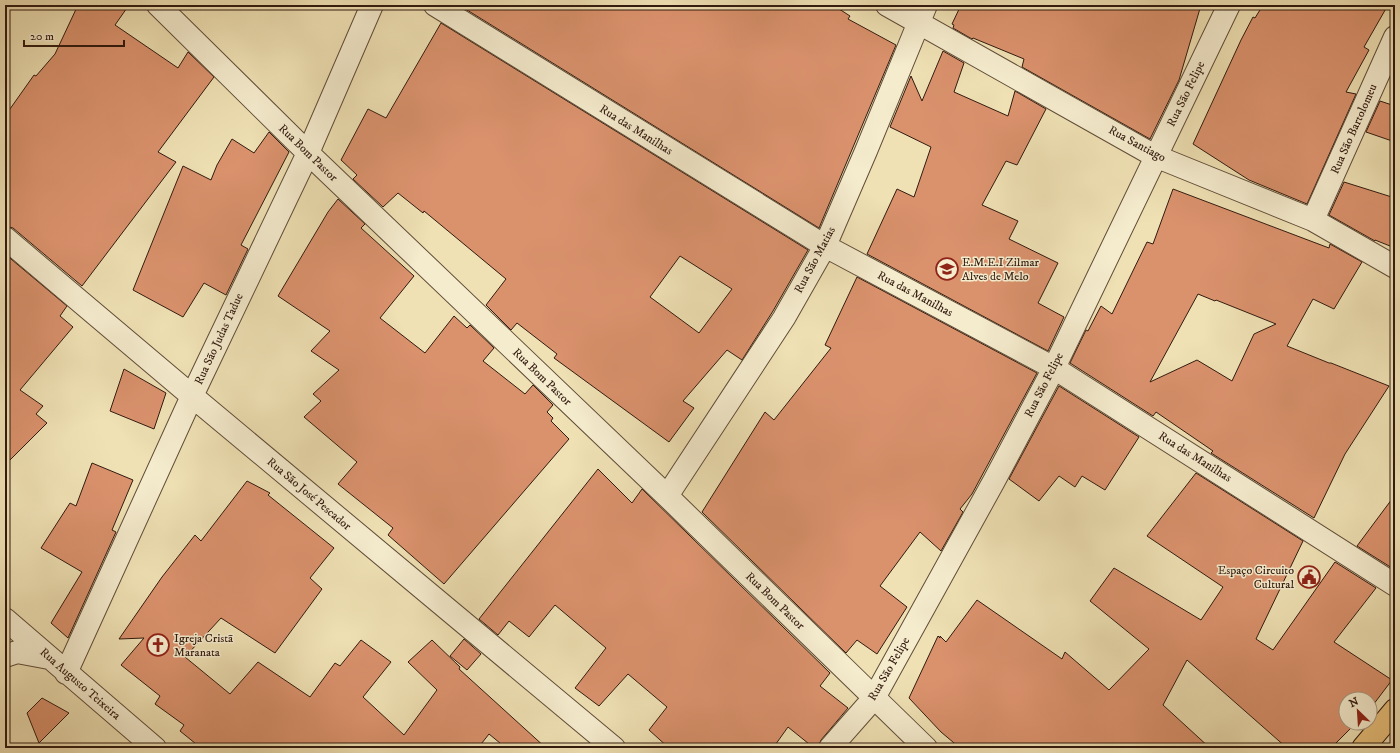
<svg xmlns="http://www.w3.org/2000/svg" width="1400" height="753" font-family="'IM FELL DW Pica',serif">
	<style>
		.building { fill: #da926d; stroke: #311a0f; fill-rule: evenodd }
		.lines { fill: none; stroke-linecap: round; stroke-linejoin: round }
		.minor-casing { stroke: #604c38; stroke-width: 24 }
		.major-casing { stroke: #311a0f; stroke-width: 24 }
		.minor { stroke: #f5ecce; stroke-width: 22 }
		.major { stroke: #e8c07a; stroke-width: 22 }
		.labels { text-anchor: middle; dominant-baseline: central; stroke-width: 3; stroke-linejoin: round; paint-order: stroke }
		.street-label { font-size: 12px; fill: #311a0f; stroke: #f5ecce }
		.poi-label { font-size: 12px; fill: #311a0f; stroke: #f5ecce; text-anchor: start }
	</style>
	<rect width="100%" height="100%" fill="#efe1b4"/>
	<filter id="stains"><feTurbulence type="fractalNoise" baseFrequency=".005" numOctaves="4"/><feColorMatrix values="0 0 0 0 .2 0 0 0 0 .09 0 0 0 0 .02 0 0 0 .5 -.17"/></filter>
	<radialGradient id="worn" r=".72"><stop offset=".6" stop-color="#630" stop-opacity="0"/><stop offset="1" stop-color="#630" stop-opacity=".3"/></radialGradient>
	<!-- building -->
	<path class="building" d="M78,5H129L115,25L178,68L188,52L214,77L158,152L176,162L82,286L13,228L5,226V116L34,75L36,76L55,54Z
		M459,5H833L850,16L848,19L896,45L819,228Z
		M961,5H1201L1179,80L1150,139L1022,67L1024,59L973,38L972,39L953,28L954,25L952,24Z
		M1263,5H1388L1364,47L1369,50L1346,92L1356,94L1307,204L1249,180L1193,144L1241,40L1253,17L1255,18Z
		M441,23L808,250L773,311L742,360L727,350L683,401L694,408L669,442L554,358L557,354L517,323L511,330L486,305L506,279L424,211L423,213L398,193L383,207L353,179L357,175L341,160L368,109L386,118ZM680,256L732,289L699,333L650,297Z
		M943,51L964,63L954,92L1008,116L1015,91L1046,109L1017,165L1006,161L982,205L1018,221L1009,239L1058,263L1038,303L1064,317L1048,351L867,254L897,189L914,197L931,147L890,127L911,76L922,101Z
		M1380,101L1395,106V142L1366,132Z
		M269,132L289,152L241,245L248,249L226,295L204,283L183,317L133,290L183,166L211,180L217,165L232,139L254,153Z
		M1344,182L1395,198V248L1375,240V241L1329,215Z
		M1173,189L1329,248L1330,244L1362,262L1334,309L1313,299L1287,346L1329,363H1331L1389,386L1345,454L1314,518L1211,453L1213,451L1156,412L1153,416L1070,363L1086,330L1088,331L1101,306L1112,314L1147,242L1153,244ZM1198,294L1215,301L1216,300L1276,324L1254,334L1232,381L1197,360L1150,382Z
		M338,199L365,224L361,228L414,276L380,318L425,353L454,316L467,328L470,325L494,348L483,361L525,394L533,385L553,405L547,412L553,418L551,421L569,439L444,584L388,535L393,528L338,484L357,462L304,417L321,401L313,394L339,370L311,351L330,331L278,296L328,212Z
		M5,254L67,306L60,316L73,327L20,390L43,406L36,414L47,423L5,465Z
		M857,277L1037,373L972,494L960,509L963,512L941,551L920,532L880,586L907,607L877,654L857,640L846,653L702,512L765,412L774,420L831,348L825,345Z
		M124,369L166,393L154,429L110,411Z
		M1059,386L1139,437L1105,490L1082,476L1075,487L1059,476L1039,501L1009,479Z
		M92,463L133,480L112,530L116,532L68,638L51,623L82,572L41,548L70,503L76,506Z
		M598,469L632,503L642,489L830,673L820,686L848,708L821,740L818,748H814L788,727L773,748H669L649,730L667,707L628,674L599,706L575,688L606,648L555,605L529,637L509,621L498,635L479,619Z
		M1196,473L1303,541L1256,639L1273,650L1335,562L1376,588L1334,642L1392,680L1370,709V699H1346V723H1356L1331,748H1287L1187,660L1163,705L1210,748H960L941,732L909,698L938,636L940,638V636L946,642L977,600L1062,659L1065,652L1109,690L1149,649L1090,601L1114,568L1201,620L1223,587L1147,536Z
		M247,481L270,493L268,495L334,548L310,578L322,589L275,653L221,618L185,657L230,694L258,662L310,697L335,663L340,666L361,640L391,662L363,697L404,735L437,690L408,662L432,640L460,667L459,669L546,748H506L489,734L478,748H201L180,731L184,725L155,704L160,696L121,665L144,638L119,639L162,577L195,535L201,541Z
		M1395,495V564L1392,568L1357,546Z
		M464,639L481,654L467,670L450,656Z
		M42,698L69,713L39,743L27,713Z"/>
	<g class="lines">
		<!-- minor casing -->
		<g class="minor-casing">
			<path id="minor" d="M158,5L308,153L667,496L926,748
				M435,5L825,246L1054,368L1395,585
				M887,5L1155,156L1313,220L1395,267
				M1313,220L1395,37
				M5,238L192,396L614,748
				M667,496L784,318L825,246L866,151L926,5
				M5,619L155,748
				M5,656L17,652L49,658
				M66,673L192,396L308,153L372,5
				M830,748L874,698L994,481L1054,368L1229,5"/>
		</g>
		<!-- major casing -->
		<g class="major-casing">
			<path id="major" d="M1363,748L1395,710"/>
		</g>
		<!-- minor -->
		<use href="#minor" class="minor"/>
		<!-- major -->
		<use href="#major" class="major"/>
	</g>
	<!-- icons -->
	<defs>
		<g id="school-ring" transform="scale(1.15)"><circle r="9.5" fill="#f5ecce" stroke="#8f2418" stroke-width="1.5"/><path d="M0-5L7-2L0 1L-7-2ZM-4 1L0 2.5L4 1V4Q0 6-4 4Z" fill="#8f2418"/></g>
		<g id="civic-ring" transform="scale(1.15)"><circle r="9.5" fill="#f5ecce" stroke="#8f2418" stroke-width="1.5"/><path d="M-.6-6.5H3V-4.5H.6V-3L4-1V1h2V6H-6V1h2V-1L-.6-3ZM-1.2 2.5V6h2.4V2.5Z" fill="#8f2418"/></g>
		<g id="church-ring" transform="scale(1.15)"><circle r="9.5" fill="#f5ecce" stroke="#8f2418" stroke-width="1.5"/><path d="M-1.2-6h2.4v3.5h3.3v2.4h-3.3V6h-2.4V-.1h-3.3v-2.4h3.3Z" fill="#8f2418"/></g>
	</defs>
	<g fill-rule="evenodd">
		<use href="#school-ring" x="947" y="269"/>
		<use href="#civic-ring" x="1309" y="577"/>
		<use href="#church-ring" x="158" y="645"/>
	</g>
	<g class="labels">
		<!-- street labels -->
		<g class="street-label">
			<text transform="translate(1186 94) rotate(-64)">Rua São Felipe</text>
			<text transform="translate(1354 129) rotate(-66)">Rua São Bartolomeu</text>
			<text transform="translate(636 130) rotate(32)">Rua das Manilhas</text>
			<text transform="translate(1137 144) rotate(28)">Rua Santiago</text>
			<text transform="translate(308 153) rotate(44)">Rua Bom Pastor</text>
			<text transform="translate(815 260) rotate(-62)">Rua São Matias</text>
			<text transform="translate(915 294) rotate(28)">Rua das Manilhas</text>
			<text transform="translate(219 339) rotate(-65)">Rua São Judas Tadue</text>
			<text transform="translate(542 377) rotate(44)">Rua Bom Pastor</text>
			<text transform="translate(1044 385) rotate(-63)">Rua São Felipe</text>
			<text transform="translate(1195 457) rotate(32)">Rua das Manilhas</text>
			<text transform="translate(309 494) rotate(40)">Rua São José Pescador</text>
			<text transform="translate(775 601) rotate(44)">Rua Bom Pastor</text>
			<text transform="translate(889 669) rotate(-60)">Rua São Felipe</text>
			<text transform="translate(80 684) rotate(41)">Rua Augusto Teixeira</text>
		</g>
		<!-- poi labels -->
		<g class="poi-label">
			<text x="962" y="262">E.M.E.I Zilmar<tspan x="962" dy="14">Alves de Melo</tspan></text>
			<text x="1294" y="570" text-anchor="end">Espaço Circuito<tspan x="1294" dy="14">Cultural</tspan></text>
			<text x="174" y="638">Igreja Cristã<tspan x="174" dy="14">Maranata</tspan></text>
		</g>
	</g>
	<!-- margin -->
	<rect width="1400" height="753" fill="none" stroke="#efe1b4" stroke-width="20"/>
	<rect x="6" y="6" width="1388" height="741" fill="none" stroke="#311a0f" stroke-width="2"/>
	<rect x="10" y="10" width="1380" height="733" fill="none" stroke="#311a0f"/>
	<!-- north arrow -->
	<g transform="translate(1358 711) rotate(335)"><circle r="19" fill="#f5ecce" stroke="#a79882"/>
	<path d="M0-3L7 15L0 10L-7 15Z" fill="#8f2418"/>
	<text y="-6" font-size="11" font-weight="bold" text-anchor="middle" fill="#311a0f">N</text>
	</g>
	<!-- scale -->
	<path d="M24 40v6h100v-6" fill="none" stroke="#311a0f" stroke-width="2"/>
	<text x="30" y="40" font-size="12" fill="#311a0f" stroke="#f5ecce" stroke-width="3" paint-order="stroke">20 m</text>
	<rect width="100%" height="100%" filter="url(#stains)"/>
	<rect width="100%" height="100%" fill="url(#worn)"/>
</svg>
